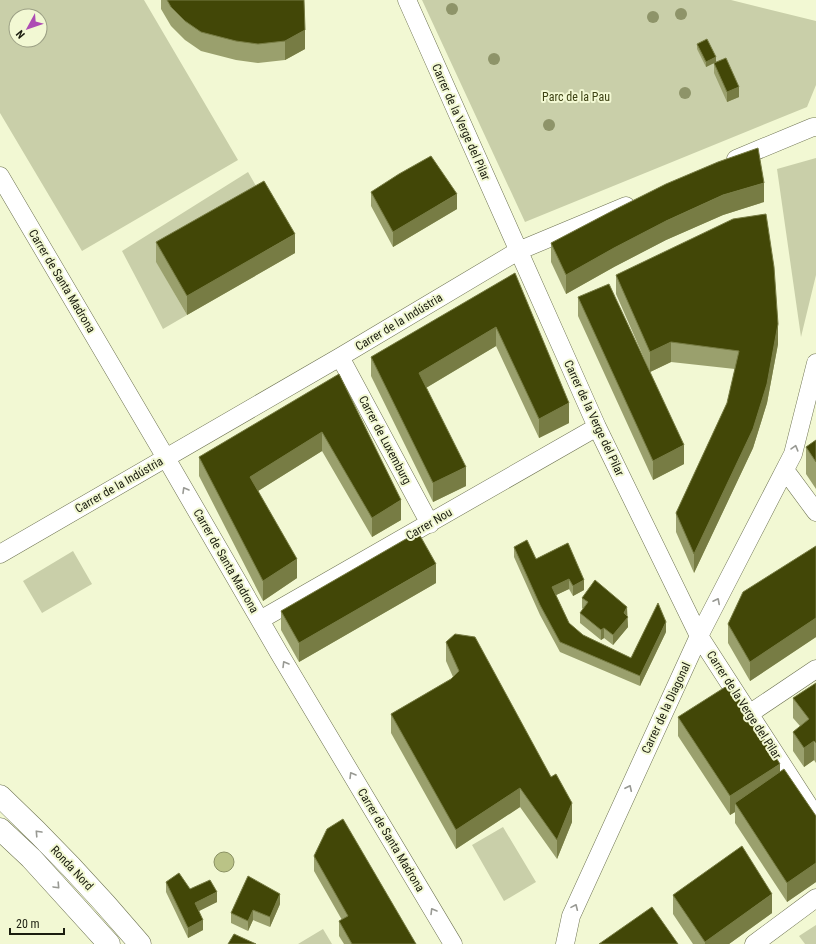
<svg xmlns="http://www.w3.org/2000/svg" width="816" height="944" font-family="'Roboto Condensed',sans-serif">
	<style>
		.green { fill: #c9cfa9; fill-rule: evenodd }
		.water { fill: #bac386; stroke: #8a9162 }
		.lines { fill: none; stroke-linecap: round; stroke-linejoin: round }
		.street-casing { stroke: #6d7251; stroke-width: 19 }
		.secondary-casing { stroke: #6d7251; stroke-width: 23 }
		.street { stroke: #fff; stroke-width: 18 }
		.secondary { stroke: #fff; stroke-width: 22 }
		.tree { fill: #8e9469 }
		.wall { fill: #9aa06d }
		.shaded-wall { fill: #777c44 }
		.building { fill: #424707; stroke: #777c44 }
		.oneway { stroke: #989993 }
		.labels { text-anchor: middle; dominant-baseline: central; stroke-width: 4; stroke-linejoin: round; paint-order: stroke }
		.park-label { font-size: 12px; fill: #3d4213; stroke: #f2f8d3 }
		.street-label { font-size: 12px; fill: #1b1d0f; stroke: #f2f8d3 }
	</style>
	<rect width="100%" height="100%" fill="#f2f8d3"/>
	<!-- green -->
	<path class="green" d="M0,0H144L238,160L82,251L0,113ZM16,16H40V40H16Z
		M422,0H731L816,21V85L807,107L525,222Z
		M816,158V275L801,337L777,169Z
		M248,172L264,200L156,261L187,315L163,329L122,251Z
		M73,551L92,584L42,613L23,581Z
		M503,827L536,882L504,901L472,845Z
		M816,925V944H805L799,936Z
		M323,929L332,944H298Z"/>
	<!-- water -->
	<path class="water" d="M214 862a10 10 0 1 1 20 0a10 10 0 1 1-20 0Z"/>
	<g class="lines">
		<!-- street casing -->
		<g class="street-casing">
			<path id="street" d="M407,0L597,427L699,636L816,817
				M736,159L813,127H816
				M0,176L166,458L279,653L453,944
				M340,357L430,524
				M785,470L816,512
				M0,554L340,357L518,251L626,206
				M260,620L597,427
				M749,714L816,669
				M565,944L571,916L699,636L793,454L816,363
				M754,944L816,898"/>
		</g>
		<!-- secondary casing -->
		<g class="secondary-casing">
			<path id="secondary" d="M0,796C49,842 96,892 140,944
				M0,829L31,858L109,944"/>
		</g>
		<!-- street -->
		<use href="#street" class="street"/>
		<!-- secondary -->
		<use href="#secondary" class="secondary"/>
	</g>
	<!-- trees -->
	<g class="tree">
		<circle cx="452" cy="9" r="6"/>
		<circle cx="681" cy="14" r="6"/>
		<circle cx="653" cy="17" r="6"/>
		<circle cx="494" cy="59" r="6"/>
		<circle cx="685" cy="93" r="6"/>
		<circle cx="549" cy="125" r="6"/>
	</g>
	<!-- wall -->
	<path class="wall" d="M161,0H304L305,49L285,60L258,63L236,60L201,51L185,40L171,26L161,9Z
		M697,44L716,62L706,67L697,49Z
		M714,63L739,97L727,102L714,73Z
		M371,192L457,209L393,247L371,206Z
		M764,202L723,215L666,240L614,267L566,294L551,262V243Z
		M156,242L295,253L187,315L156,262Z
		M515,273L569,423L539,438L496,346L426,388L466,486L433,502L371,376V357Z
		M616,275L778,344L767,403L753,448L694,573L676,532V513L727,403L735,369L671,362L650,372L616,294Z
		M578,297L684,464L653,480L578,316Z
		M339,374L401,520L372,537L322,451L258,491L297,578L263,601L199,476V457Z
		M816,440V489L806,474V447Z
		M568,543L584,590L573,596L569,589L556,595L569,623L583,635L631,658L666,632L640,686L560,652L540,615L514,557V547L536,559Z
		M816,546V637L750,681L728,643V624Z
		M436,583L299,662L281,630V611Z
		M582,598L627,616L628,627L613,645L604,638L601,640L580,623V613L583,609L582,608Z
		M446,642L572,822L557,859L520,807L456,849L391,733V714L451,679L453,677L446,661Z
		M816,683V763L814,760L804,767L793,751V732L800,726L793,718V698Z
		M678,717L780,772L816,816V882L787,902L735,823V812L730,815L678,736Z
		M314,856L416,944H344L339,936V921L342,920L314,871Z
		M166,882L190,889L217,902L199,911L203,930L188,938L166,892Z
		M673,895L772,913L729,944H693L673,914Z
		M280,904L270,927L253,920L248,931L231,923V913Z"/>
	<!-- shaded-wall -->
	<path class="shaded-wall" d="M305,30V49L285,60V41Z
		M716,57V62L706,67V62Z
		M739,87V97L727,102V92Z
		M764,183V202L723,215L666,240L614,267L566,294V275L614,248L666,221L723,195Z
		M457,194V209L393,247V232Z
		M295,234V253L187,315V296Z
		M778,324V344L767,403L753,448L694,573V554Z
		M496,327V346L419,392V373Z
		M671,342V362L650,372V352Z
		M569,403V423L539,438V419Z
		M322,432V451L250,496V477Z
		M684,445V464L653,480V461Z
		M466,467V486L433,502V483Z
		M401,500V520L372,537V518Z
		M297,559V578L263,601V581Z
		M436,564V583L299,662V643Z
		M569,579V589L552,597V587Z
		M584,580V590L573,596V586Z
		M627,607L628,627L613,645V635Z
		M816,618V637L750,681V662Z
		M666,622V632L640,686V676Z
		M604,628V638L601,640V630Z
		M814,741V760L804,767V748Z
		M780,764V783L735,803V812L730,815V796Z
		M520,788V807L456,849V830Z
		M572,803V822L557,859V840Z
		M816,863V882L787,902V883Z
		M217,892V902L195,913V903Z
		M280,894V904L270,927V917Z
		M772,894V913L729,944H705V942Z
		M253,910V920L248,931V921Z
		M203,920V930L188,938V928Z"/>
	<!-- building -->
	<path class="building" d="M167,0H304L305,30L285,41L258,44L236,41L201,32L185,21L171,7Z
		M707,39L716,57L706,62L697,44Z
		M726,58L739,87L727,92L714,63Z
		M758,148L764,183L723,195L666,221L614,248L566,275L551,243L614,210L666,184L718,162Z
		M431,156L457,194L393,232L371,192L399,174Z
		M264,181L295,234L187,296L156,242Z
		M766,214L774,267L778,324L767,384L753,429L694,554L676,513L727,403L739,351L671,342L650,352L616,275L733,219Z
		M515,273L569,403L539,419L496,327L419,373L466,467L433,483L371,357Z
		M609,284L684,445L653,461L578,297Z
		M339,374L401,500L372,518L322,432L250,477L297,559L263,581L199,457Z
		M816,440V462L806,447Z
		M418,532L436,564L299,643L281,611Z
		M527,540L536,559L568,543L584,580L573,586L569,579L552,587L569,623L583,635L631,658L658,603L666,622L640,676L560,642L540,605L514,547Z
		M816,546V618L750,662L728,624L743,592Z
		M595,580L627,607L624,613L628,617L613,635L604,628L601,630L580,613L588,602L582,598Z
		M455,634L475,637L551,777L556,774L572,803L557,840L520,788L456,830L391,714L451,679L459,671L446,642Z
		M816,683V743L814,741L804,748L793,732L809,719L793,698Z
		M730,684L780,764L730,796L678,717Z
		M784,769L816,816V863L787,883L735,803Z
		M343,819L416,944H352L339,921L348,916L314,856L327,829Z
		M742,846L772,894L705,942L673,895Z
		M179,873L190,889L210,880L217,892L195,903L203,920L188,928L166,882Z
		M248,876L280,894L270,917L253,910L248,921L231,913Z
		M652,907L678,944H599Z
		M234,934L256,944H228Z"/>
	<!-- one-way arrows -->
	<defs><path id="oneway-chevron" d="M-2-3.5L2.5 0L-2 3.5" fill="none" stroke-width="1.6" stroke-linecap="round" stroke-linejoin="round"/></defs>
	<g class="oneway">
		<use href="#oneway-chevron" transform="translate(795 448) rotate(-74)"/>
		<use href="#oneway-chevron" transform="translate(185 490) rotate(-120)"/>
		<use href="#oneway-chevron" transform="translate(717 601) rotate(-63)"/>
		<use href="#oneway-chevron" transform="translate(285 664) rotate(-121)"/>
		<use href="#oneway-chevron" transform="translate(352 775) rotate(-121)"/>
		<use href="#oneway-chevron" transform="translate(629 788) rotate(-65)"/>
		<use href="#oneway-chevron" transform="translate(38 833) rotate(-133)"/>
		<use href="#oneway-chevron" transform="translate(57 886) rotate(47)"/>
		<use href="#oneway-chevron" transform="translate(575 907) rotate(-66)"/>
		<use href="#oneway-chevron" transform="translate(433 911) rotate(-121)"/>
	</g>
	<g class="labels">
		<!-- park labels -->
		<g class="park-label">
			<text x="576" y="97">Parc de la Pau</text>
		</g>
		<!-- street labels -->
		<g class="street-label">
			<text transform="translate(461 122) rotate(66)">Carrer de la Verge del Pilar</text>
			<text transform="translate(62 281) rotate(59)">Carrer de Santa Madrona</text>
			<text transform="translate(399 322) rotate(-31)">Carrer de la Indústria</text>
			<text transform="translate(594 418) rotate(65)">Carrer de la Verge del Pilar</text>
			<text transform="translate(385 440) rotate(62)">Carrer de Luxemburg</text>
			<text transform="translate(119 485) rotate(-30)">Carrer de la Indústria</text>
			<text transform="translate(429 524) rotate(-30)">Carrer Nou</text>
			<text transform="translate(226 561) rotate(60)">Carrer de Santa Madrona</text>
			<text transform="translate(744 705) rotate(57)">Carrer de la Verge del Pilar</text>
			<text transform="translate(666 708) rotate(-65)">Carrer de la Diagonal</text>
			<text transform="translate(391 840) rotate(59)">Carrer de Santa Madrona</text>
			<text transform="translate(72 868) rotate(47)">Ronda Nord</text>
		</g>
	</g>
	<!-- north arrow -->
	<g transform="translate(28 28) rotate(230)"><circle r="19" fill="#f2f8d3" stroke="#9ca085"/>
	<path d="M0-3L7 15L0 10L-7 15Z" fill="#ad4cb4"/>
	<text y="-6" font-size="11" font-weight="bold" text-anchor="middle" fill="#1b1d0f">N</text>
	</g>
	<!-- scale -->
	<path d="M10 928v6h54v-6" fill="none" stroke="#1b1d0f" stroke-width="2"/>
	<text x="16" y="928" font-size="12" fill="#1b1d0f" stroke="#f2f8d3" stroke-width="3" paint-order="stroke">20 m</text>
</svg>
